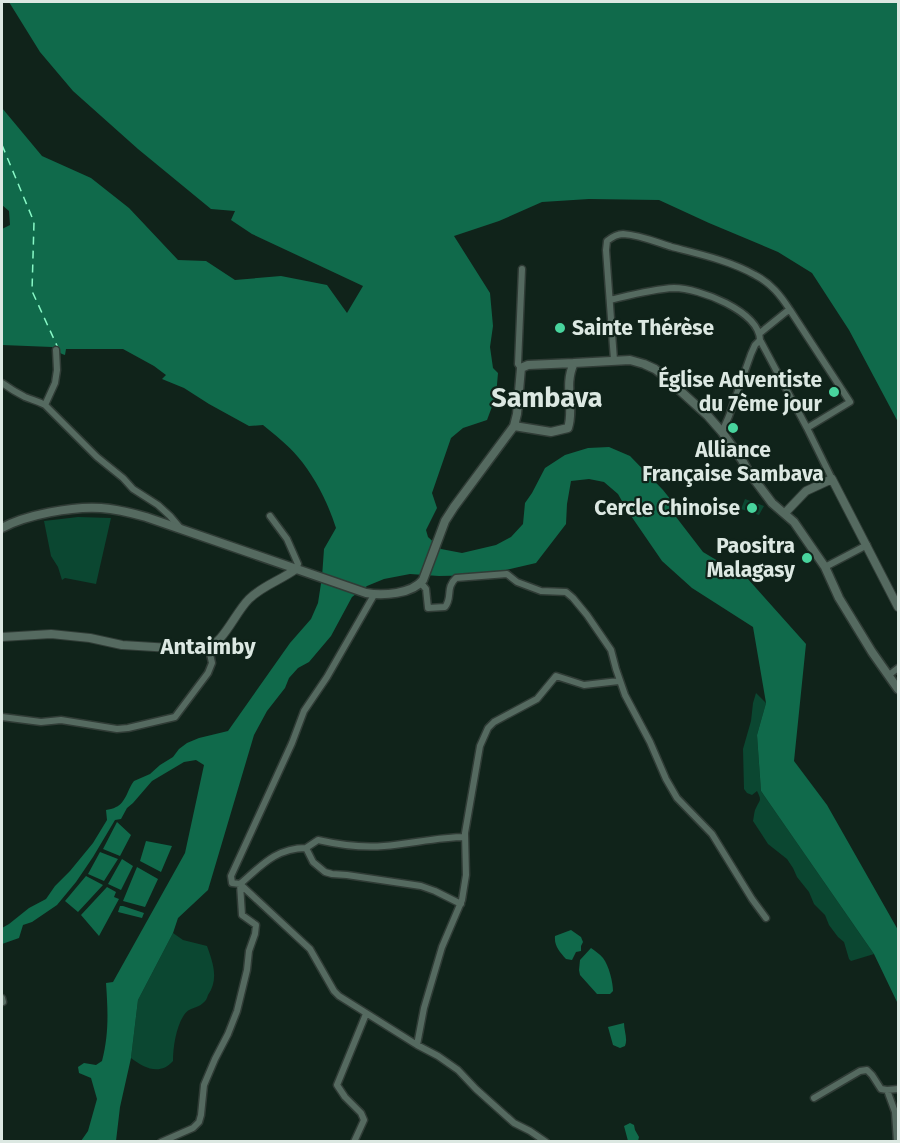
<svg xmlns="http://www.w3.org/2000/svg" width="900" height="1143" font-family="'Fira Sans',sans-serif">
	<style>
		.green { fill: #0b4731 }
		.water { fill: #106a4b }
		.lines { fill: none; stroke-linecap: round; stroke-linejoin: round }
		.ferry { stroke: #88f8c6; stroke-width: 1.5; stroke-dasharray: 8 6; stroke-linecap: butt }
		.minor-casing { stroke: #303c36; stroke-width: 9 }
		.tertiary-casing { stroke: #303c36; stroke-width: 10 }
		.secondary-casing { stroke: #303c36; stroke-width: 11 }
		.minor { stroke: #556a60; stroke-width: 6 }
		.tertiary { stroke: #556a60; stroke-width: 8 }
		.secondary { stroke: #556a60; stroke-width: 8 }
		.poi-dot { fill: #48d49d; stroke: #10231a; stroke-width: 2 }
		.labels { text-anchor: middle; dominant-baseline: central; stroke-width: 4.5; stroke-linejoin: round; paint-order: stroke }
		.poi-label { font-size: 21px; font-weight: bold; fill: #dce8e2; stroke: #10231a; text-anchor: end }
		.neighbourhood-label { font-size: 22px; font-weight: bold; fill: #dce8e2; stroke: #10231a }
		.district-label { font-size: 27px; font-weight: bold; fill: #dce8e2; stroke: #10231a }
	</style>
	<rect width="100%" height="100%" fill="#10231a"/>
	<!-- green -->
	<path class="green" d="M745,499L764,506L759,515L741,509Z
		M78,517L111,518L96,584L65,578L62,580L58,567L51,556L44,521Z
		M756,693L766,703L757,735L761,791L874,954L851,961L849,959L844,942L838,937L829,925L825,915L814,904L809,892L797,877L793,868L787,859L768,844L753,821C754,817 754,811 756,808C760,799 762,801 757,791L752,795L747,793L744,789L743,749L751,721L753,703Z
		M173,933L183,940L207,946C213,963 219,979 208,995C207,998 206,1001 203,1003C197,1009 189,1007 184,1015C176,1027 173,1047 173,1061C160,1076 144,1068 131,1058L138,1000Z"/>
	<!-- water -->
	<path class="water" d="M9,2H898V422L849,330L812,273L778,252L709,223L659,200L589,199L542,202L499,221L454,236L490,293L493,326L490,347L493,368L498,373L496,396L487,420L463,428L451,438L432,493L437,508L426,530L428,537L441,549L462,553L496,545L511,537L523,524L525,503L532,493L545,468L565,455L588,448L609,447L630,456L663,490L675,505L673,513L703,552L748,579L806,644L794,761L827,805L898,930V1004L874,954L761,791L757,735L766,703L753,627L692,588L662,561L627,510L618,494L604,482L589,479L571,481L567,504L566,524L536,563L485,575L439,576L410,574L384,579L367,586L352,597L331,636L309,662L298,668L289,678L285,688L267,711L254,735L208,890L178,918L173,933L138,1000L131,1058L120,1107L116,1141H81L88,1131L97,1099L91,1078L79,1073L78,1067L84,1063L96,1065L102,1061C109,1034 108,1011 106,983L113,982L185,853L204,765L196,760L184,762L152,781L133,803L127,808L121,819L115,820L93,857L76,882L57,905L32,922L23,925L19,938L2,944V928L9,924L29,908L46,899L55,886L70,871L93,843L107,820L106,810C109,809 113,809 116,807C126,803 128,788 134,781L150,774L160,765L173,757L179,749L187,743L199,738L228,731L290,643L311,619L318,603L322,577L324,549L336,528C328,503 315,477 298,457C288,445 275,435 263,425L249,426L209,404L184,388L162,379L166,375L154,366L123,349H66L65,355L62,354L52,347L2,345V229L10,225L9,211L2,205V108L42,156L91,178L129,208L178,260L206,261L235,280L281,276L327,285L347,313L363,286L252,234L231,220L235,211L211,209L138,149L73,91L40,52Z
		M117,822L131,835L120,856L103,849Z
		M146,841L172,846L161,872L140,861Z
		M100,852L118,859L104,881L88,874Z
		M122,859L133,866L121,890L108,884Z
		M137,867L158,879L145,907L123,901Z
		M86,876L103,885L78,912L65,901Z
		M107,887L116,892L114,897L119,899L99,936L81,915Z
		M120,906H123L144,913L142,918L118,912Z
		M571,930L581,937L583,942L581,946V951L576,952L572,960L566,959C560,952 554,946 555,936Z
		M591,948C595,951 600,954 603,958C609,966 613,982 613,991L610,994H597L580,975L579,970L580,960Z
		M624,1023C624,1031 628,1039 625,1046L620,1048L613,1045L608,1027Z
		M630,1123L634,1125L635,1130L639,1137L638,1141H628L624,1126Z"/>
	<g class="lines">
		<!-- ferry -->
		<path class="ferry" d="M2,145L34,222L32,291L58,348"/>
		<!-- minor casing -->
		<g class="minor-casing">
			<path id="minor" d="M610,300C631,295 653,289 674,288C699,288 759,311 760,340L807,428L832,479
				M790,310L850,402L807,428
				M56,350L57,370L55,383L45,405L97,457L123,478L133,489L158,505L170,516L181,529
				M614,360L606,250L607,241C612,237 617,234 623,234C640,235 656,242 672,247C699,254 731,261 755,275C771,283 781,296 790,310L786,312L760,333
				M521,368L518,364L522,269
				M2,383C9,388 17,393 25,397C32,400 38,401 45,405
				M722,432L729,416L751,354L755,345L760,340
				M270,516L287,539L298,564L296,569
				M825,567L867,545
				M421,583L426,589L428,608L445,607C453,597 445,588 456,578L507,574L517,582L541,591L566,592L573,598L587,615L611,650L616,669L625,695L650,742L666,779L677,798L712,834L752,899L766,918
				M374,595L327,677L304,711L292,743L231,876L232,883L240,884L310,949L334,991L339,996L417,1045L438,1056L458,1070L476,1089L514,1123L530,1131L546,1142
				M889,675L898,668
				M2,717L41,722L61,720L117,729L128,728L175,717L208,673L212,663L209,649
				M461,904L435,891L421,886L347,875L332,874L325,872L313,862L306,848L318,840C340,845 362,848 384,846C411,844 438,837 465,837
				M2,998L3,1002
				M417,1045L424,1008L442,947L462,900L466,875L465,833L480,746L488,728L494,722L537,699L556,676L584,685L619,681
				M887,1090L895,1112L897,1142
				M814,1098L860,1071L867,1070L872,1075L881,1089L887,1090L898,1089
				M161,1142L193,1128L199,1122L201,1115L204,1085L215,1059L228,1034L237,1011L247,970L249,951L255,934L256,925L242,915L240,884C261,866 276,848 306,848
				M354,1142L364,1120L361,1113L345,1097L337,1085L366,1014"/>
		</g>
		<!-- tertiary casing -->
		<g class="tertiary-casing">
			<path id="tertiary" d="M785,513L806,491L832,479L898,607
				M2,637L51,634L90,638L122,645L203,650C224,644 234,614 249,599C262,586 281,580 296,569"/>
		</g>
		<!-- secondary casing -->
		<g class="secondary-casing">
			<path id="secondary" d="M574,363L630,360L644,364L655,369L665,377L708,416L722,432L742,460L748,471L772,503L794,522L825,567L839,598L872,652L898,689
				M2,528C25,515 73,506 101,508C116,509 132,513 146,517L366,593C383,596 412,594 423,580L445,521L454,507L514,426L517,414L521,368L528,365L574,363C563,386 575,407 568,428L551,432L514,426"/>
		</g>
		<!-- minor -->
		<use href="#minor" class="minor"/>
		<!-- tertiary -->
		<use href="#tertiary" class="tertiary"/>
		<!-- secondary -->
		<use href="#secondary" class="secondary"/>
	</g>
	<!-- markers -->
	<g class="poi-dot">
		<circle cx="560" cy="328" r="6"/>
		<circle cx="834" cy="392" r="6"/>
		<circle cx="733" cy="428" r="6"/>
		<circle cx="752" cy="508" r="6"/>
		<circle cx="807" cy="558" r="6"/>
	</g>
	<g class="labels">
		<!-- poi labels -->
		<g class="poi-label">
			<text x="572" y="328" text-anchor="start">Sainte Thérèse</text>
			<text x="822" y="380">Église Adventiste<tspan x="822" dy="24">du 7ème jour</tspan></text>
			<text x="733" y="450" text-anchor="middle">Alliance<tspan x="733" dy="24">Française Sambava</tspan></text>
			<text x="740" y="508">Cercle Chinoise</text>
			<text x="795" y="546">Paositra<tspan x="795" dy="24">Malagasy</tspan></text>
		</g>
		<!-- neighbourhood labels -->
		<g class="neighbourhood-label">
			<text x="208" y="646">Antaimby</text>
		</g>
		<!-- district labels -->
		<g class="district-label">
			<text x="547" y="398">Sambava</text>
		</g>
	</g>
	<!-- border -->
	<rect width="900" height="1143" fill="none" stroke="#dce8e2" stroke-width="6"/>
</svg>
